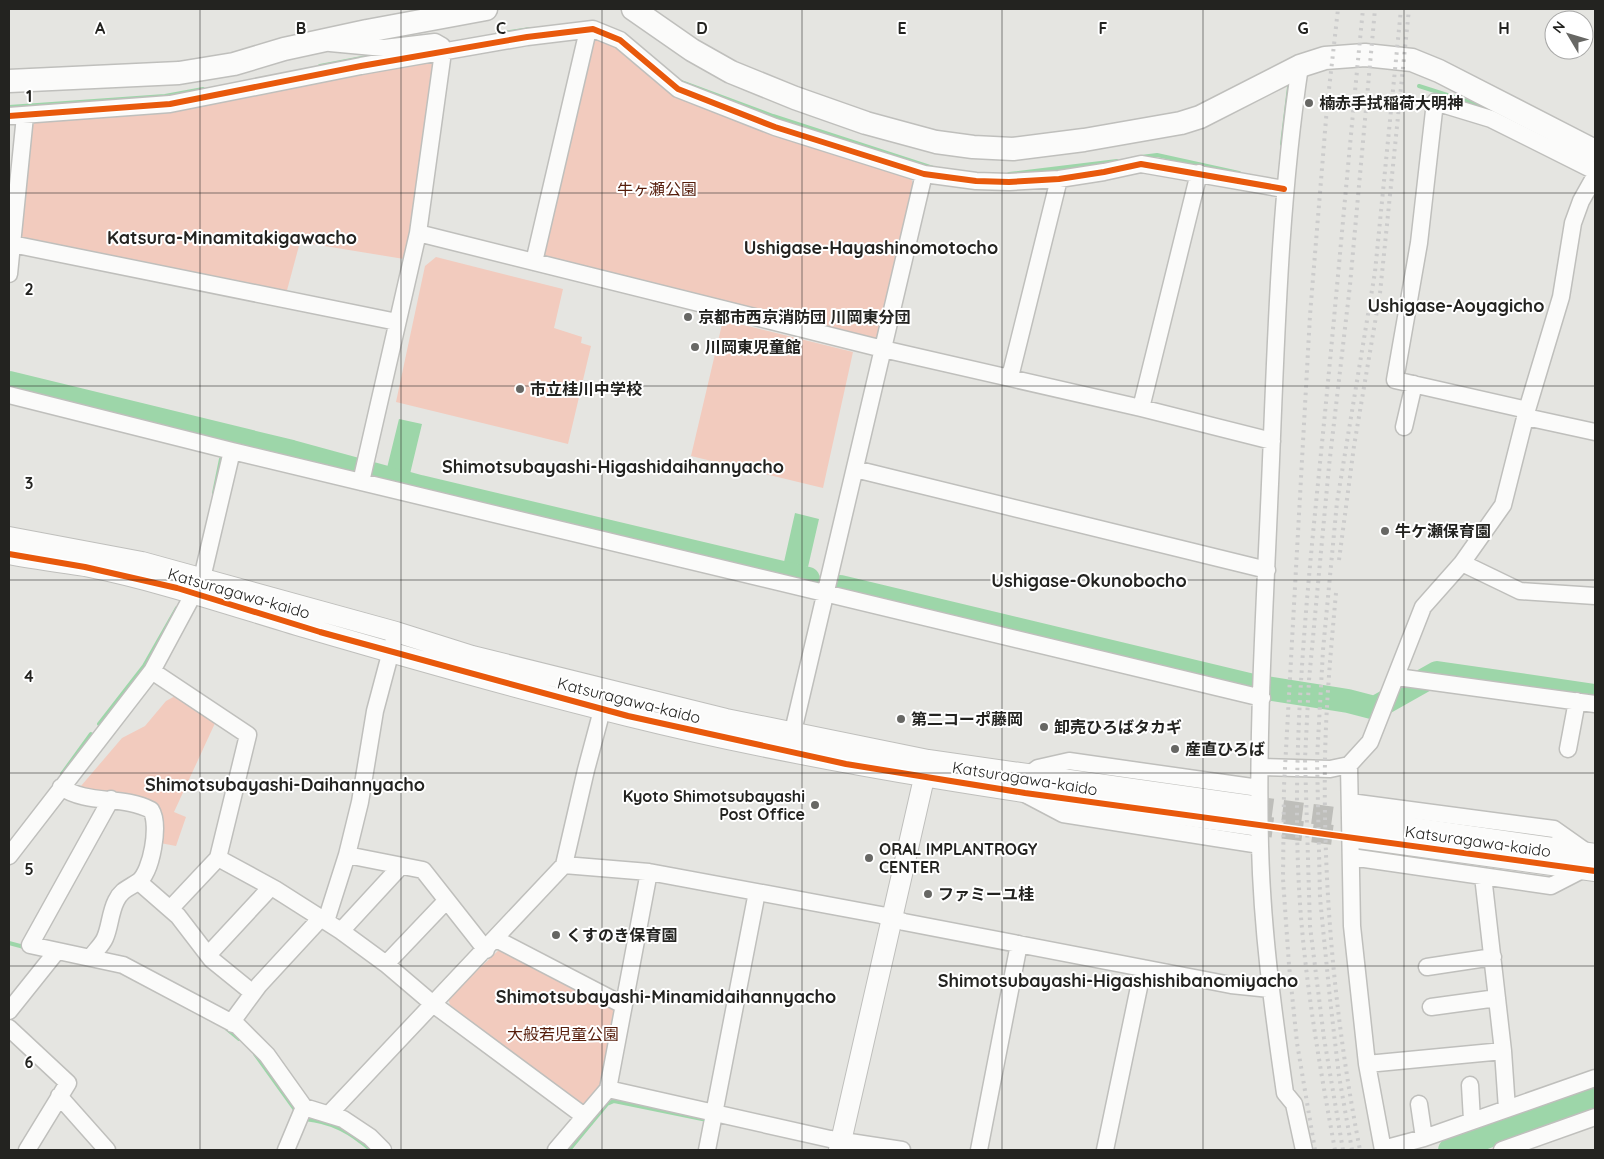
<svg xmlns="http://www.w3.org/2000/svg" width="1604" height="1159" font-family="Quicksand,'Noto Sans JP',sans-serif">
	<style>
		.green { fill: #f2cbbe }
		.water { fill: #9dd6a9 }
		.lines { fill: none; stroke-linecap: round; stroke-linejoin: round }
		.stream { stroke: #9dd6a9; stroke-width: 4 }
		.river { stroke: #9dd6a9; stroke-width: 24 }
		.tertiary-tunnel { stroke: #bebeba; stroke-width: 20; stroke-dasharray: 20 10; stroke-linecap: butt }
		.minor-casing { stroke: #bfbfbc; stroke-width: 19 }
		.tertiary-casing { stroke: #bfbfbc; stroke-width: 22 }
		.secondary-casing { stroke: #bfbfbc; stroke-width: 25 }
		.minor { stroke: #fbfbfa; stroke-width: 16 }
		.tertiary { stroke: #fbfbfa; stroke-width: 20 }
		.secondary { stroke: #fbfbfa; stroke-width: 22 }
		.rail { stroke: #ccc; stroke-width: 4; stroke-dasharray: 2.5 5; stroke-linecap: butt }
		.cycleway-casing { stroke: #fff; stroke-width: 9 }
		.cycleway { stroke: #e8590c; stroke-width: 6 }
		.grid { fill: none; stroke: #232320; stroke-width: 1; stroke-opacity: 0.55 }
		.poi-dot { fill: #676764; stroke: #fff; stroke-width: 2 }
		.labels { text-anchor: middle; dominant-baseline: central; stroke-width: 4; stroke-linejoin: round; paint-order: stroke }
		.poi-label { font-size: 16px; font-weight: bold; fill: #232320; stroke: #fff; text-anchor: start }
		.park-label { font-size: 16px; fill: #561d0b; stroke: #fff }
		.street-label { font-size: 16px; fill: #232320; stroke: #fff }
		.neighbourhood-label { font-size: 18px; font-weight: bold; fill: #232320; stroke: #fff }
		.grid-label { font-size: 16px; text-anchor: middle; font-weight: bold; fill: #232320; stroke: #fff; stroke-width: 4; stroke-linejoin: round; paint-order: stroke }
	</style>
	<rect width="100%" height="100%" fill="#e5e5e1"/>
	<!-- green -->
	<path class="green" d="M595,38L614,45L670,92L910,175L913,184L880,335L873,341L548,260L541,253L589,46Z
		M431,60L436,64L417,193L404,259L300,242L286,294L24,240L19,231L32,128L36,119L138,115Z
		M436,257L563,289L554,328L582,337L581,343L591,346L568,444L396,402L425,266Z
		M723,320L853,352L823,488L691,456Z
		M177,695L216,721L174,812L186,817L176,846L160,843L161,810L141,799L75,793L122,738L145,726L166,701Z
		M501,948L617,1012L601,1087L590,1103L579,1104L450,1005L448,998Z"/>
	<!-- water -->
	<path class="water" d="M399,419L422,424L410,474L387,468Z
		M795,513L819,519L808,567L784,562Z"/>
	<g class="lines">
		<!-- stream -->
		<path class="stream" d="M497,34L530,29
			M320,66L367,57
			M679,81L773,116L933,168
			M1419,86L1488,108
			M9,107L165,96L203,89
			M1282,144L1289,87L1294,86
			M1141,157L1157,155L1239,173
			M1009,174L1117,161
			M214,493L221,459
			M99,724L144,666L177,608
			M62,774L91,734
			M9,943L24,947
			M227,1029L239,1039
			M255,1054L296,1111
			M305,1119C333,1122 350,1132 371,1150
			M569,1150L607,1104L614,1101L707,1120"/>
		<!-- river -->
		<path class="river" d="M9,383L292,452L420,487L808,579
			M840,587L1253,686L1348,701L1375,708L1437,673L1595,696
			M1450,1150L1595,1097"/>
		<!-- tertiary-tunnel -->
		<path class="tertiary-tunnel" d="M1253,806L1358,820
			M1253,825L1358,838"/>
		<!-- minor casing -->
		<g class="minor-casing">
			<path id="minor" d="M330,43L384,48L435,42L442,46L443,52L418,233L361,482
				M1300,66C1279,205 1276,345 1270,484C1265,604 1257,726 1260,846C1262,929 1273,1011 1285,1093L1294,1104L1304,1150
				M9,116L170,104L361,66L527,37L593,29L620,40L678,89L775,127L924,174L976,181L1009,182L1059,179L1104,172L1141,164L1284,189
				M418,233L883,349L1141,408L1272,441
				M12,244L397,322
				M534,262L588,30
				M9,274L25,116
				M1010,377L1059,179
				M9,395L232,451L1262,698
				M1141,408L1199,173
				M1527,410L1395,380L1419,243L1435,102L1491,119L1595,171
				M1526,417L1595,432
				M1404,427L1414,384
				M855,469L1267,570
				M1462,563L1520,591L1595,596
				M152,671L248,735L218,858L171,908
				M1397,677L1595,704
				M790,744L924,174
				M1568,749L1577,701
				M1349,765L1352,926L1367,1064L1383,1150
				M1260,767L1330,769L1349,765L1370,742L1423,607L1462,563L1503,505L1527,410L1561,297L1573,223L1581,201L1595,176
				M1027,776L1038,768L1069,761L1259,788
				M61,787C88,805 122,795 151,810C160,824 152,872 138,882C129,888 121,890 116,901C110,913 110,927 105,938C102,945 95,951 91,957
				M1025,794L1063,814L1260,845
				M111,799L30,945L123,965L238,1026L267,1055L304,1107L343,1119L370,1137L383,1150
				M1350,802L1554,829L1588,853
				M347,855L423,870L486,950
				M9,856L152,671L202,578L232,451
				M1351,857L1551,886L1584,869
				M218,858L275,889L341,931L386,964L433,1004L584,1116
				M564,865L586,770L605,699
				M1483,876L1503,1051L1507,1109
				M139,882L178,916L211,959L253,993
				M326,921L347,855L360,802L375,711L396,632
				M341,931L400,867
				M496,939L623,1005
				M208,955L271,887
				M386,964L446,901
				M1427,967L1493,957
				M1431,1007L1497,998
				M9,1011L57,951
				M233,1024L234,1019L259,985L320,919
				M9,1028L68,1083L27,1150
				M1367,1064L1503,1051
				M1470,1085L1472,1120
				M608,1089L830,1139L902,1150
				M59,1096L107,1150
				M1419,1104L1424,1138
				M330,1113L564,865L649,872L881,915L904,922L1231,985L1270,989
				M1383,1149L1424,1138L1595,1078
				M286,1150L304,1107
				M556,1150L608,1089L649,872
				M707,1150L757,892
				M979,1150L1019,944
				M1105,1150L1143,968
				M1502,1150L1595,1117"/>
		</g>
		<!-- tertiary casing -->
		<g class="tertiary-casing">
			<path id="tertiary" d="M9,537L142,562L396,632L472,656L726,719L928,760L1253,806
				M9,554C34,559 59,562 85,566C160,581 233,606 307,628C413,659 521,690 628,716C834,767 1043,796 1253,825
				M1358,820L1595,854
				M1358,838L1595,871
				M839,1150L927,765"/>
		</g>
		<!-- secondary casing -->
		<g class="secondary-casing">
			<path id="secondary" d="M633,9L692,50L731,72L795,98L866,123L936,142L973,147L1013,149L1084,140L1181,123L1200,117L1300,66L1325,58L1365,55L1412,60L1439,71L1595,151
				M9,81L179,73L234,64L284,49L367,31L486,9"/>
		</g>
		<!-- minor -->
		<use href="#minor" class="minor"/>
		<!-- tertiary -->
		<use href="#tertiary" class="tertiary"/>
		<!-- secondary -->
		<use href="#secondary" class="secondary"/>
		<!-- rail -->
		<path class="rail" d="M1339,560L1354,446L1380,293L1409,9
			M1336,593C1331,648 1326,703 1325,759C1323,889 1335,1022 1360,1150
			M1315,1150L1297,1043L1289,965L1283,879L1284,786L1310,315L1327,107L1338,9
			M1335,1150C1319,1063 1304,976 1299,888C1291,736 1308,584 1323,433C1337,292 1349,150 1363,9
			M1343,1150L1324,1038L1310,926L1305,759L1309,680L1329,466L1350,285L1375,9
			M1352,1150L1339,1076L1330,999L1320,898L1317,759L1323,650L1337,502L1375,272L1401,9"/>
		<!-- cycleway casing -->
		<g class="cycleway-casing">
			<path id="cycleway" d="M9,116L170,104L361,66L527,37L593,29L620,40L678,89L775,127L924,174L976,181L1009,182L1059,179L1104,172L1141,164L1284,189
				M9,554L85,567L177,588L320,632L628,716L846,764L1025,793L1595,871"/>
		</g>
		<!-- cycleway -->
		<use href="#cycleway" class="cycleway"/>
	</g>
	<!-- grid -->
	<path class="grid" d="M200,9V1150M401,9V1150M602,9V1150M802,9V1150M1002,9V1150M1203,9V1150M1404,9V1150M9,193H1595M9,386H1595M9,580H1595M9,773H1595M9,966H1595"/>
	<!-- markers -->
	<g class="poi-dot">
		<circle cx="1309" cy="103" r="5"/>
		<circle cx="688" cy="317" r="5"/>
		<circle cx="695" cy="347" r="5"/>
		<circle cx="520" cy="389" r="5"/>
		<circle cx="1385" cy="531" r="5"/>
		<circle cx="901" cy="719" r="5"/>
		<circle cx="1044" cy="727" r="5"/>
		<circle cx="1175" cy="749" r="5"/>
		<circle cx="815" cy="805" r="5"/>
		<circle cx="869" cy="858" r="5"/>
		<circle cx="928" cy="894" r="5"/>
		<circle cx="556" cy="935" r="5"/>
	</g>
	<g class="labels">
		<!-- poi labels -->
		<g class="poi-label">
			<text x="1319" y="103">楠赤手拭稲荷大明神</text>
			<text x="698" y="317">京都市西京消防団 川岡東分団</text>
			<text x="705" y="347">川岡東児童館</text>
			<text x="530" y="389">市立桂川中学校</text>
			<text x="1395" y="531">牛ケ瀬保育園</text>
			<text x="911" y="719">第二コーポ藤岡</text>
			<text x="1054" y="727">卸売ひろばタカギ</text>
			<text x="1185" y="749">産直ひろば</text>
			<text x="805" y="796" text-anchor="end">Kyoto Shimotsubayashi<tspan x="805" dy="18">Post Office</tspan></text>
			<text x="879" y="849">ORAL IMPLANTROGY<tspan x="879" dy="18">CENTER</tspan></text>
			<text x="938" y="894">ファミーユ桂</text>
			<text x="566" y="935">くすのき保育園</text>
		</g>
		<!-- park labels -->
		<g class="park-label">
			<text x="657" y="189">牛ヶ瀬公園</text>
			<text x="563" y="1034">大般若児童公園</text>
		</g>
		<!-- street labels -->
		<g class="street-label">
			<text transform="translate(239 593) rotate(16)">Katsuragawa-kaido</text>
			<text transform="translate(629 700) rotate(14)">Katsuragawa-kaido</text>
			<text transform="translate(1025 778) rotate(9)">Katsuragawa-kaido</text>
			<text transform="translate(1478 841) rotate(8)">Katsuragawa-kaido</text>
		</g>
		<!-- neighbourhood labels -->
		<g class="neighbourhood-label">
			<text x="232" y="237">Katsura-Minamitakigawacho</text>
			<text x="871" y="247">Ushigase-Hayashinomotocho</text>
			<text x="1456" y="305">Ushigase-Aoyagicho</text>
			<text x="613" y="466">Shimotsubayashi-Higashidaihannyacho</text>
			<text x="1089" y="580">Ushigase-Okunobocho</text>
			<text x="285" y="784">Shimotsubayashi-Daihannyacho</text>
			<text x="1118" y="980">Shimotsubayashi-Higashishibanomiyacho</text>
			<text x="666" y="996">Shimotsubayashi-Minamidaihannyacho</text>
		</g>
	</g>
	<g class="grid-label">
		<text x="100" y="34">A</text>
		<text x="301" y="34">B</text>
		<text x="501" y="34">C</text>
		<text x="702" y="34">D</text>
		<text x="902" y="34">E</text>
		<text x="1103" y="34">F</text>
		<text x="1303" y="34">G</text>
		<text x="1504" y="34">H</text>
		<text x="29" y="102">1</text>
		<text x="29" y="295">2</text>
		<text x="29" y="489">3</text>
		<text x="29" y="682">4</text>
		<text x="29" y="875">5</text>
		<text x="29" y="1068">6</text>
	</g>
	<!-- border -->
	<rect width="1604" height="1159" fill="none" stroke="#232320" stroke-width="20"/>
	<!-- north arrow -->
	<g transform="translate(1569 35) rotate(308)"><circle r="24" fill="#ffffff" stroke="#a7a7a6"/>
	<path d="M0-4L9 19L0 12L-9 19Z" fill="#676764"/>
	<text y="-8" font-size="14" font-weight="bold" text-anchor="middle" fill="#232320">N</text>
	</g>
</svg>
